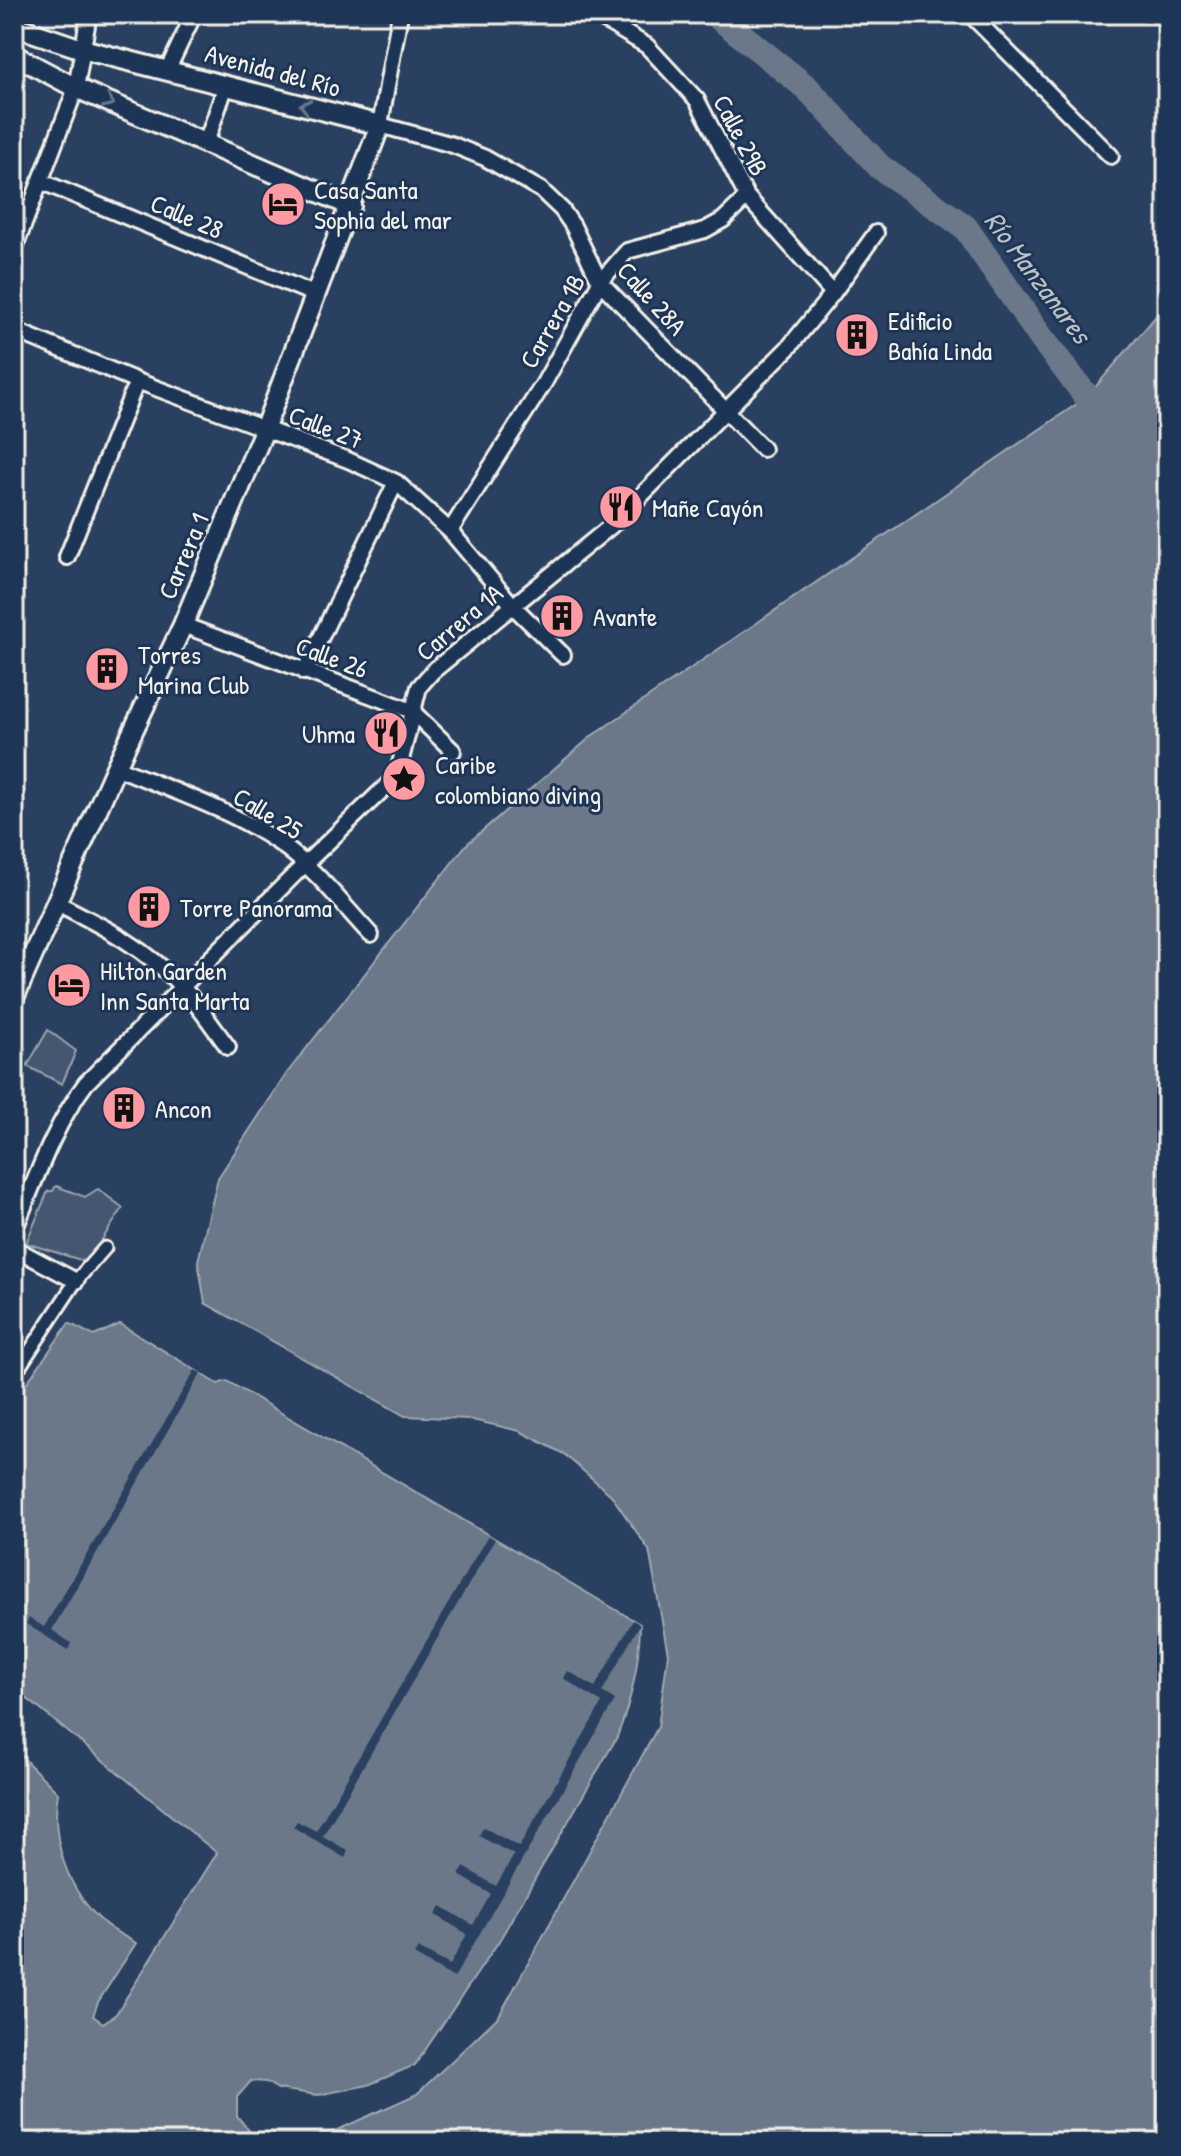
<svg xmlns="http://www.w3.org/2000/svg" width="1181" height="2156" font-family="'Patrick Hand',sans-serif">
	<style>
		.green { fill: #445771; stroke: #9ca4ac; stroke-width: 2 }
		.water { fill: #6a788a; stroke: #a1a8b0; stroke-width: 2 }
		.pier { fill: #2a4060 }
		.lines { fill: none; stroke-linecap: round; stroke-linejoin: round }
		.river { stroke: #6a788a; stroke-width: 26 }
		.pedestrian-casing { stroke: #f4f1e8; stroke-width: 17 }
		.minor-casing { stroke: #f4f1e8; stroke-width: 20 }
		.tertiary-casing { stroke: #f4f1e8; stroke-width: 24 }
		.pedestrian { stroke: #1d3557; stroke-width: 11 }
		.minor { stroke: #1d3557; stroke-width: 14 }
		.tertiary { stroke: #1d3557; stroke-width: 18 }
		.oneway { stroke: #68778a }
		.labels { text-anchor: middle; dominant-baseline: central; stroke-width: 6; stroke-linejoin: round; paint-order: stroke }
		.street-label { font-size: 26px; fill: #f4f1e8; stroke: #1d3557 }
		.poi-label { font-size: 26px; fill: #f4f1e8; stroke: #1d3557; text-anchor: start }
		.water-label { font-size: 28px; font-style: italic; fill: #bdc1c2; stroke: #1d3557 }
	</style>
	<rect width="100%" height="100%" fill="#2a4060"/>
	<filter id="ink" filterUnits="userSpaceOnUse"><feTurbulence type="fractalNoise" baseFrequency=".0125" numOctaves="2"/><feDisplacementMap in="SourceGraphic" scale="16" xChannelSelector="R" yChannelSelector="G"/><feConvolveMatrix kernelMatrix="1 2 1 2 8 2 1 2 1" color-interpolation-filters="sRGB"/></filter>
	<g filter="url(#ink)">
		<!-- green -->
		<path class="green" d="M48,1030L76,1051L62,1084L27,1066Z
			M56,1186L85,1197L98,1189L123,1208L87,1262L26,1243L48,1191H53Z"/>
		<!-- water -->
		<path class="water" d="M1167,303V2142H14V1749L58,1793C50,1840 68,1892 104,1923C113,1931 126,1937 136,1943L98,2002L93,2016L103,2023L116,2014L217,1853L14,1688V1401L69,1323L94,1336L120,1324L218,1384L227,1381L640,1624C639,1666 632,1698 617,1737L499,1941L415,2065L368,2085L318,2095L278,2089L266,2082L251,2081L237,2097V2116L251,2133H331L417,2094L499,2016L658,1727L668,1654L649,1550L611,1495L564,1454L520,1431L468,1419L405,1416L205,1303L198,1261L218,1178L287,1073L466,845L593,735L1087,397Z"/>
		<!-- pier -->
		<path class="pier" d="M195,1370L201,1373L52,1630L71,1643L68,1650L26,1624L29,1618L44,1627Z
			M488,1535L495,1539L323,1836L348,1851L345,1858L293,1827L297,1821L316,1831Z
			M633,1620L640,1624L602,1692L615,1700L454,1978L414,1955L418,1948L450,1965L467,1934L436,1915L441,1906L473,1925L491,1894L459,1875L464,1867L496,1886L514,1855L479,1836L483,1827L519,1847L602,1703L563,1678L568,1671L595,1687Z"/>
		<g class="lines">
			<!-- river -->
			<path class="river" d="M715,14L807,88L880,167L965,227L1042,339L1087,397"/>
			<!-- pedestrian casing -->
			<g class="pedestrian-casing">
				<path id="pedestrian" d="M14,1375L76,1281L105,1248"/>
			</g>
			<!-- minor casing -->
			<g class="minor-casing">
				<path id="minor" d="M400,14L380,125L453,145L485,158L541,190L562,210L573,226L600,282L763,449
					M594,14L647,46L697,100L747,197L833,293
					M970,14L1111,156
					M168,69L194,14
					M206,143L226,85
					M40,181L316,295
					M14,250L76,88L89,14
					M14,330L137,381L348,460L396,482L450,531L514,607L563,655
					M450,531L544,383L600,282L627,251L705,230L723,220L747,197
					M67,557L137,381
					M183,625L412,711L453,751
					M304,672L396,482
					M116,767C170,790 230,809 279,843C314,867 342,904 371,935
					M55,902C101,925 148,949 183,988C199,1006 213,1027 228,1047
					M14,1231C35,1181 53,1127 86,1083L305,864L397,776L419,687L433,671L611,526L789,347L833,293L876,233
					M14,1248L76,1281"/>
			</g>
			<!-- tertiary casing -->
			<g class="tertiary-casing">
				<path id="tertiary" d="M14,26L82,49L380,125L264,430L183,625L116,767L14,998
					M14,55L76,88L351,206"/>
			</g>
			<!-- pedestrian -->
			<use href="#pedestrian" class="pedestrian"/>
			<!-- minor -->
			<use href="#minor" class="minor"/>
			<!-- tertiary -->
			<use href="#tertiary" class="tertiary"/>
		</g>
		<!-- one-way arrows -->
		<defs><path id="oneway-chevron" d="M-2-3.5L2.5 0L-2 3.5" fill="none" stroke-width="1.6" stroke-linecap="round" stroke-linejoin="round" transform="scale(2)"/></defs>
		<g class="oneway">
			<use href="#oneway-chevron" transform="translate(109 102) rotate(23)"/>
			<use href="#oneway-chevron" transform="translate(305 106) rotate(-165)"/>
		</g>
	</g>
	<!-- icons -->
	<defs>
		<g id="hotel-disc" transform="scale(2.3)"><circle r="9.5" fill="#ff9aa2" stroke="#1d3557"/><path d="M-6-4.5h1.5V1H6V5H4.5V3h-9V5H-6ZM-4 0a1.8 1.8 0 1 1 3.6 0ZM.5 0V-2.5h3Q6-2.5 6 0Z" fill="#111"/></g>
		<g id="building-disc" transform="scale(2.3)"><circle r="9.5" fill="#ff9aa2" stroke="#1d3557"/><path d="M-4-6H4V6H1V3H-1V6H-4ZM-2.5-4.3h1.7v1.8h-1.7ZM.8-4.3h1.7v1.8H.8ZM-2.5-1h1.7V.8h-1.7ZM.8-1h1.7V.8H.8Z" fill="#111"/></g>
		<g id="restaurant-disc" transform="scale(2.3)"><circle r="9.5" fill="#ff9aa2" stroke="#1d3557"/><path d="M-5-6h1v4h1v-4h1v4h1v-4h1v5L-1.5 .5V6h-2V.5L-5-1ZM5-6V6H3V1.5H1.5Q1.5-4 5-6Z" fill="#111"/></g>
		<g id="sight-disc" transform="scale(2.3)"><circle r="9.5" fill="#ff9aa2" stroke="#1d3557"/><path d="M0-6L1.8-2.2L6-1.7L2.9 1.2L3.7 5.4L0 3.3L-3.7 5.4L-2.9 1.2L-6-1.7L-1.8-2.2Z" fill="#111"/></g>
	</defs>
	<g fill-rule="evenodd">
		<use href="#hotel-disc" x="283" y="204"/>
		<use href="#building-disc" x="857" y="335"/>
		<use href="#restaurant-disc" x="621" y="507"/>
		<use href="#building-disc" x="562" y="616"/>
		<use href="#building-disc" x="107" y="669"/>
		<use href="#restaurant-disc" x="386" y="733"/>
		<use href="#sight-disc" x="404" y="779"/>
		<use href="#building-disc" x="149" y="907"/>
		<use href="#hotel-disc" x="69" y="985"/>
		<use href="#building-disc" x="124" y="1108"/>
	</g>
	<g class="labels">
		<!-- street labels -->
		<g class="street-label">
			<text transform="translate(273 70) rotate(15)">Avenida del Río</text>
			<text transform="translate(741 135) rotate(62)">Calle 29B</text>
			<text transform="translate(187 216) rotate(23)">Calle 28</text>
			<text transform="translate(652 298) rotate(48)">Calle 28A</text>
			<text transform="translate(552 321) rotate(-60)">Carrera 1B</text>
			<text transform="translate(326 427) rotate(21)">Calle 27</text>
			<text transform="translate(183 556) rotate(-67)">Carrera 1</text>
			<text transform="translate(459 622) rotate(-40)">Carrera 1A</text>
			<text transform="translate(332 657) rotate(20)">Calle 26</text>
			<text transform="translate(268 813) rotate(31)">Calle 25</text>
		</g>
		<!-- poi labels -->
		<g class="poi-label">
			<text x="314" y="189">Casa Santa<tspan x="314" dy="30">Sophia del mar</tspan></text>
			<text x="888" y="320">Edificio<tspan x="888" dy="30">Bahía Linda</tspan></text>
			<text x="652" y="507">Mañe Cayón</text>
			<text x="593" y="616">Avante</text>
			<text x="138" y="654">Torres<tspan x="138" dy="30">Marina Club</tspan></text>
			<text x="355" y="733" text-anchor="end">Uhma</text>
			<text x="435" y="764">Caribe<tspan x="435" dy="30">colombiano diving</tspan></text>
			<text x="180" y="907">Torre Panorama</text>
			<text x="100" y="970">Hilton Garden<tspan x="100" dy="30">Inn Santa Marta</tspan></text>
			<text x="155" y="1108">Ancon</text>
		</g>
		<!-- water labels -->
		<g class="water-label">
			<text transform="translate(1038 277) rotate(53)">Río Manzanares</text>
		</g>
	</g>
	<!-- margin -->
	<rect width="1181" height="2156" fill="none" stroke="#1d3557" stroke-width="48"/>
	<rect x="24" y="24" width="1133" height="2108" fill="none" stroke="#f4f1e8" stroke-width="3" filter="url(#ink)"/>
</svg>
